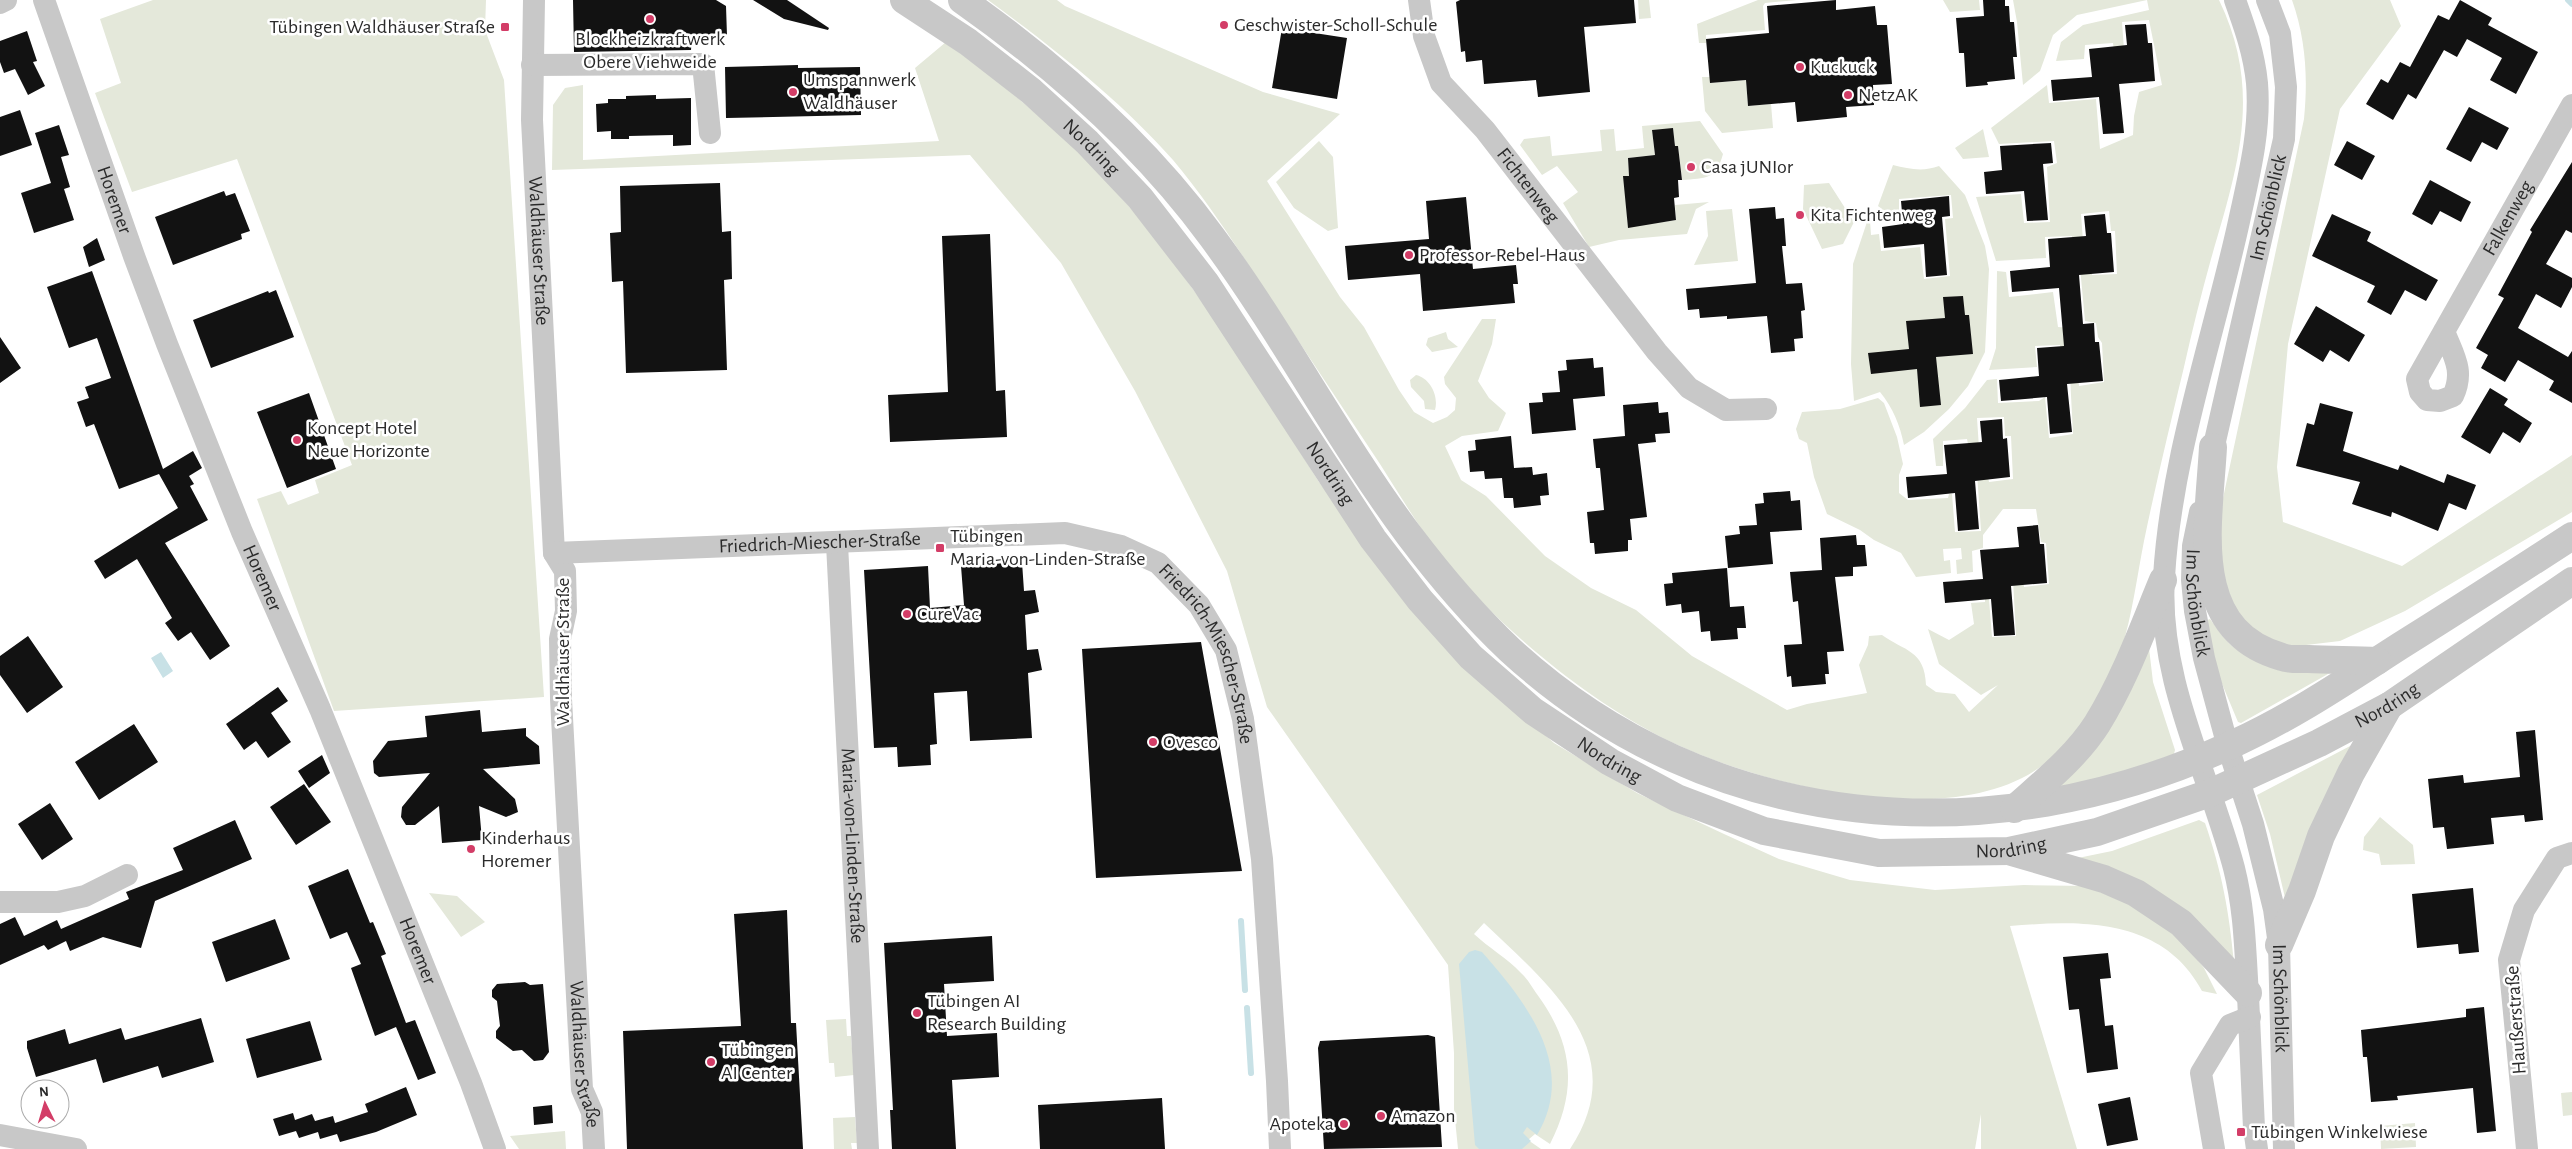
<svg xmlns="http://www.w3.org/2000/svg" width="2572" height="1149" font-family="'Alegreya Sans',sans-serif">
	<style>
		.green { fill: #e4e8da }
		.water { fill: #c8e1e6 }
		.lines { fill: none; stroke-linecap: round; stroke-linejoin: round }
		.stream { stroke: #c8e1e6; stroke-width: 6 }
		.building { fill: #121212 }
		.minor { stroke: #c8c8c8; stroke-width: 22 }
		.tertiary { stroke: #c8c8c8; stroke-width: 28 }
		.poi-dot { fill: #d33d67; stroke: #fff; stroke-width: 2 }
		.labels { text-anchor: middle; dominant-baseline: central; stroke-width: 5; stroke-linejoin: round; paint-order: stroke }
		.poi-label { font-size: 20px; fill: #2b2b2b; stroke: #fff; text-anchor: start }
		.street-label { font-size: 20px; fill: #2b2b2b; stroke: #fff }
	</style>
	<rect width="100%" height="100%" fill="#fff"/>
	<!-- green -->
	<path class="green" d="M153,0H486L485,30L504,80L544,697L334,711L257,499L281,491L288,505L319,493L315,480L352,465L237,159L132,192L95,93L121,83L100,19Z
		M988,0H1057L1065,6L1263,92L1340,114L1267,181L1340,297L1364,327L1399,390L1414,412L1433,423L1447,417L1455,410L1456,398L1445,384L1444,377L1482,319H1496L1492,344L1478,381L1489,398L1506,413L1498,431L1462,436L1445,446L1461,480L1486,496L1545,556L1591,588L1636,610L1692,656L1787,710L1807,704L1867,693L1859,665L1868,645L1869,636L1882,635C1904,651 1925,650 1926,685L1936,692L1955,694L1969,712L1998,685L1981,695L1939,664L1928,629L1949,640L1974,624L1971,603L1985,602V599H1989L1992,637L2016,636L2013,580L2023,578L2024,587L2049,584L2046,543L2041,542L2036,509H2003L1983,535V548L1972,551L1973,572L1957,574L1956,560L1962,559L1961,548L1943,549L1944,561L1950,560L1951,573L1916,577L1901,553L1874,540L1860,530L1827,514L1814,477L1807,443L1799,439L1796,429L1802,412L1840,409L1878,398L1884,403L1897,437L1903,464L1899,475V493L1908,500L1948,498L1949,494H1952L1955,532L1981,531L1977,473L1987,472L1989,482L2013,479L2011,436H2005L2004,417L1977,418L1979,448L1969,449L1967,439L1943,441V466H1936L1933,439L1965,408L1987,380L1997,379L1998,403L2039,401L2045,397L2049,438L2073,434L2070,376L2078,375L2079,386L2104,382L2102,343L2098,337L2096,323L2085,321L2080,267H2091L2092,275L2117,274L2115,231H2111L2109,211L2081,214L2083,241L2073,242L2072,236L2045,237L2046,258L1996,261L1976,197L2021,194L2024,223L2050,222L2047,167L2057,163L2054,141L1999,144L1991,128L2047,85L2049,103L2096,99L2100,149L2133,135L2134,116L2139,92L2162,85L2149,20L2122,22L2124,50L2114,51L2113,43L2085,45L2084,59L2056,61L2061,42L2083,25L2149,10L2147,0L2077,15L2053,35L2040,71L2023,85L2017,22L2013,0H2219C2263,91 2238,167 2211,259C2201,295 2192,331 2184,367C2170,425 2156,483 2144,541C2137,576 2132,617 2121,650C2107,690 2081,733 2048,761C1959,836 1759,786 1665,739C1585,699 1497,626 1442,557C1419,528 1400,495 1380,464C1343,408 1306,352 1269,297C1239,250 1209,203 1173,160C1120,100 1052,47 988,0Z
		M1638,0H1649L1651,18L1639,19Z
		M1758,0H1797L1765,3L1763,6L1765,30L1706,35V43H1699L1697,24Z
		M1943,0H1979L1980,10L1950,12Z
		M2292,0H2390L2401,26L2340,109L2288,344L2277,467L2283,522L2402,566L2572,455V512L2405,611L2340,641L2289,647L2259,636L2235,615L2220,587L2219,517L2304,119C2308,78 2306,40 2292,0Z
		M946,42L1012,93L1079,151L1152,232L1225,334L1319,482L1437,639L1554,743L1637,793L1724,834L1779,859L1850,880L1935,890L2024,885L2085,886L2140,908L2179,936L2204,968L2217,994L2202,991C2163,918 2082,920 2010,926L2077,1149H1981V1114L1975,1149H1570C1634,1052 1549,985 1484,923L1474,934C1489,948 1507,958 1521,973C1528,979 1533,989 1539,997C1574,1046 1577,1091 1550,1144L1535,1134L1528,1140L1541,1149H1458L1454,1109V1053L1448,965L1267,707L1227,571L1135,391L1061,263L970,155L552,170L553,105L565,88L583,85V160L939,141L915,68Z
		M1702,77H1710V83L1746,80L1748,106L1771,104L1773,128L1722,133L1705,111Z
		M1700,121L1723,154C1716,180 1706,178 1682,180L1678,146H1675L1673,129L1652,130L1655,155L1628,158L1629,176H1624L1628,227L1676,220L1675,205L1709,202L1696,209L1687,234L1619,240L1589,247L1563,203L1578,192L1557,166L1542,175L1520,145L1524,139L1550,136L1552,156L1602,151L1600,130L1614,129L1616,151L1644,148L1642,126Z
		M1983,129L1989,157L1963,159L1955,148Z
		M1319,141L1333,157L1338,228L1328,231L1294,208L1276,182Z
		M1893,165C1909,169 1923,172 1939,166L1965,195L1985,246L1989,269L1985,352L1968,386L1949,409L1924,432L1904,445C1900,425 1893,408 1880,392L1854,401L1851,364L1853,264L1867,222L1870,221L1871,235L1879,234L1881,251L1920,247L1924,279L1950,276L1945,219L1953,218L1951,195L1899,199V212H1885L1878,206Z
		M1829,183L1854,222L1843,244L1822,249L1803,209L1804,185Z
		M1732,209L1738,261L1694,265L1708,236L1706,211Z
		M1997,271L2006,272L2009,297L2053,292L2058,327L2071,328L2073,352L2061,353L2060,345L2035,346L2037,367L1989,370L1996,348Z
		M1446,332L1448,339L1458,347L1432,352L1426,345L1428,338Z
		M1416,375C1430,378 1439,396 1435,410L1425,409L1424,401L1411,387L1410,380Z
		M2210,619C2217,628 2224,639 2232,646C2264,671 2297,667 2335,670L2241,723L2238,722L2220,679L2205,621Z
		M2149,648L2153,682L2175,750L2174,754L2134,769L2052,791Z
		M2371,735L2286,902L2270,834L2257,795Z
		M2380,817L2413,845L2415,864L2381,865L2379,854L2363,850L2364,837Z
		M2199,820L2205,823C2222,872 2229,911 2234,963L2073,859L2112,851Z
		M429,893L457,896L485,922L461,937Z
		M846,1019L847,1036H851L854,1075L835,1077L834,1063H829L826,1020Z
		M2572,1092V1115L2563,1116L2561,1093Z
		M855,1117L857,1143H851L852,1149H834L833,1118Z
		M2415,1123L2416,1147L2381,1149L2380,1126Z
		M565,1131L566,1149H519L510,1136Z"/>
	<!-- water -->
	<path class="water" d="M161,652L173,671L163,678L151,658Z
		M1475,950L1482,952C1526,1002 1578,1067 1537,1135L1527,1127L1523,1133L1531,1141L1522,1149H1479L1475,1145L1459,964L1469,952Z"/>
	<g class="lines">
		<!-- stream -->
		<path class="stream" d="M2568,0L2572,4
			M1241,921L1245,990
			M1247,1008L1251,1073"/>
	</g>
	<!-- building -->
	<path class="building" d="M573,0H716L726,6L727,36L692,37L691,50L574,52Z
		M753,0H787L829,28L828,30L784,19Z
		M1460,0H1634L1636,23L1584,27L1590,92L1538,97L1536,80L1484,84L1482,60L1466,62L1465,51L1461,52L1456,2Z
		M1836,0V10L1875,6L1877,25H1887L1892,84L1873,85L1874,105L1846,107L1847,117L1797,122L1795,102L1748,106L1746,80L1710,83L1706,39L1769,33L1767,6Z
		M1983,0H2005V6H2009L2010,22H2014L2017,57H2013L2015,79L1987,82L1988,85L1966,87L1964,53H1959L1956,18L1984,16Z
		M2460,0L2492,18L2488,25L2538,52L2516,94L2490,80L2502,58L2467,39L2457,57L2444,50L2416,99L2408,94L2393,120L2366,104L2381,79L2388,83L2400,62L2410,67L2438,15L2449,20Z
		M2146,24L2148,43H2152L2155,81L2119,84L2124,133L2103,134L2099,97L2053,101L2051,80L2092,77L2089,49L2127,45L2125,25Z
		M1282,28L1347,38L1337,99L1272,88Z
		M27,31L37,61L33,62L45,86L28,95L15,69L4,73L0,62V41Z
		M798,65V68L860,67L861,115L726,118L725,67Z
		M656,95V99L691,98V145L673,146V135L629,136V139H611V131L597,132L596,104L608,103V99H626V96Z
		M2469,107L2509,128L2497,150L2482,142L2471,162L2446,149Z
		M20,110L32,145L0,156V117Z
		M59,125L69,155L61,157L70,187L64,189L74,220L34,233L21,193L51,183L35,133Z
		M1673,128L1675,146H1678L1682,180H1678L1679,197L1674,198L1676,220L1628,228L1623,176H1629L1628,158L1655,155L1652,130Z
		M2347,141L2375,156L2362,180L2334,165Z
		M2051,143L2053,163L2043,164L2048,220L2027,221L2024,191L1986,194L1984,172L2002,170L2000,146Z
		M2572,162V233L2566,230L2546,264L2572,278V287L2561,308L2536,294L2518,328L2568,357L2572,351V403L2549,390L2554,381L2518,360L2505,382L2481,368L2488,355L2476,348L2504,298L2498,295L2532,232L2530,230Z
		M2430,180L2471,202L2461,222L2440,211L2432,225L2412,214Z
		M720,183L722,232L731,231L732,279L724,280L727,370L626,373L623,281L612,282L610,233L621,232L620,186Z
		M224,191L226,196L235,193L250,231L241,234L242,239L173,265L155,217Z
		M1949,196L1950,216L1942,217L1947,275L1926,277L1924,244L1884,248L1882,227L1903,224L1901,201Z
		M1466,197L1473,269L1516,265L1518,284H1513L1515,303L1423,311L1420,274L1348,280L1345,246L1429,239L1426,201Z
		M1775,207L1776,219L1784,218L1786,246H1782L1786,284L1802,283L1805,310L1801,311L1803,338L1794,339L1795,351L1771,353L1767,316L1727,319V316L1700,318L1699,309L1688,310L1686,289L1756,283L1749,209Z
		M2105,214L2107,233H2111L2114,272L2079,275L2083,324L2094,323L2095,342H2099L2103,381L2067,384L2072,432L2050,434L2047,397L2001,401L1999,380L2039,376L2037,348L2064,346L2059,288L2012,292L2010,271L2050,267L2048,239L2086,236L2084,216Z
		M2332,214L2371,232L2367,241L2438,280L2426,301L2405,290L2391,315L2367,302L2375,286L2312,256Z
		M990,234L996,391L1005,390L1007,437L890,442L888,395L948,392L942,236Z
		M97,238L105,260L89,267L83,247Z
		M92,271L163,469L193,451L202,468L189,476L194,484L190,486L208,520L165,543L230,646L210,660L191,632L178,641L165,623L172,618L137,559L105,579L94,561L178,508L159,474L119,489L94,424L86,427L77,402L89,398L85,387L111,378L97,338L69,348L47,287Z
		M276,290L294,337L211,368L193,320L268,291L269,293Z
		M1963,296L1965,315H1969L1973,354L1936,357L1941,405L1920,407L1917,369L1871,374L1868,353L1909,349L1906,321L1945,318L1943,297Z
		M2316,306L2365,335L2349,362L2330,350L2323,362L2294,344Z
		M0,337L21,368L0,383Z
		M1593,358L1594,368L1603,367L1605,396L1573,399L1576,430L1532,434L1529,403L1543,402L1542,393L1560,392L1558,371L1567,370L1566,360Z
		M2490,388L2508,399L2504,405L2532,423L2520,443L2503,432L2490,454L2461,437Z
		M309,393L336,469L287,488L257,412Z
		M1658,402L1659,413L1668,412L1670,433L1655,434L1656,442L1638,444L1647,517L1630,519L1632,540H1628V551L1595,554L1594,543H1590L1587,512L1604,510L1600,468H1596L1593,439L1625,436L1623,405Z
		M2320,403L2353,412L2343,451L2398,470L2400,465L2444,483L2447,474L2476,485L2466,510L2449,503L2438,531L2392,512L2391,517L2352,504L2360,482L2296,466L2307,423L2314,425Z
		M2002,419L2003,439L2007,438L2010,477L1975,481L1979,529L1958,531L1955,493L1908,498L1906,477L1947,474L1944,445L1982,442L1980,421Z
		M1511,436L1514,468L1532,467L1533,475L1547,473L1549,495L1540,496L1541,505L1514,508L1513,498H1504L1502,478L1485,479L1484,471L1470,472L1468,451L1476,450L1475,440Z
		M1790,491L1791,501L1800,500L1802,530L1770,532L1773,564L1728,568L1725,536L1740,534L1739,526L1757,525L1755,504L1764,503L1763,493Z
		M2038,525L2040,544H2044L2047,583L2011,586L2015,635L1994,636L1991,599L1945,603L1943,582L1983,579L1980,550L2019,547L2017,527Z
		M1856,535L1857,545H1865L1867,566L1853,567V576L1835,577L1844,651L1827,652L1829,674H1825L1826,684L1792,687L1791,676L1787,677L1784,645L1802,644L1798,601L1793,602L1790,572L1822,570L1820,538Z
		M1022,562L1024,591L1035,590L1039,612L1025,615L1027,650L1038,649L1042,670L1028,673L1032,738L970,741L967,691L934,693L937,744L930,745L931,765L898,767L897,747L874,748L864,570L928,566L930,608L964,605L961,566Z
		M1727,568L1730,607L1744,606L1746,628H1737L1738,639L1711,641L1710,631L1701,632L1699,611L1682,613L1681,604L1666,606L1664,584L1673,583L1672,573Z
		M28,636L63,687L27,713L0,675V656Z
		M1201,642L1242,871L1096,878L1082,649Z
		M278,687L288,701L271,713L291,742L268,758L256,741L244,750L226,724Z
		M480,710L482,732L526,728V736L539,746L540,764L483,769L515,799L518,812L506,817L479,806L482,840L442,843L439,806L415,825H406L401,817L402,807L430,773L379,777L374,773L373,761L388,741L427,737L425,716Z
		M134,724L158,762L99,800L75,762Z
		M2535,730L2543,820L2525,822L2524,815L2491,818L2494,844L2447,849L2444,827L2433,828L2428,779L2463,775L2464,783L2520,777L2516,732Z
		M322,755L330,773L309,788L298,771Z
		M304,784L331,822L296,845L270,807Z
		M50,803L73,839L42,860L18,824Z
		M235,820L252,859L155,901L141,948L103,937L70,951L66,941L48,950L44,945L0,965V924L15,917L24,936L57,920L61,929L129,899L126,892L183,870L173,848Z
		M348,869L370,923L373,922L386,954L381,956L406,1023L415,1020L436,1073L418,1080L396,1027L375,1036L351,968L361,964L347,932L330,939L308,886Z
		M2473,888L2479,952L2459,954L2458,944L2417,948L2412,894Z
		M787,910L791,1023H796L803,1149H627L623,1031L741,1026L734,914Z
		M275,919L290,959L226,982L212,942Z
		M992,936L994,981L944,984L947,1036L997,1033L999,1077L952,1080L956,1149H892L890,1110H893L884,943Z
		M2108,953L2111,978L2100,979L2105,1026L2113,1025L2118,1069L2087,1073L2079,1009L2069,1010L2063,957Z
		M525,982L530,985L543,984L549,1052L543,1060L534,1061L522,1050L513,1051L496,1038V1031L500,1026L497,1001L492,997V990L497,984Z
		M2484,1007L2496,1131L2477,1133L2473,1088L2397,1096L2398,1100L2371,1102L2367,1057H2363L2361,1030L2466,1017V1009Z
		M201,1018L214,1062L162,1078L158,1066L103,1083L96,1059L36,1077L27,1048V1041L65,1029L69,1044L121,1028L125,1040Z
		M310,1021L322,1060L257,1078L246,1039Z
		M1428,1035L1435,1037L1442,1147L1324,1149L1318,1048L1320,1041Z
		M406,1087L417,1115L376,1132L340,1142L337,1134L320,1139L318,1132L299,1138L296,1131L279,1136L273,1119L293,1113L295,1120L312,1114L315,1121L333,1116L335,1123L368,1112L365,1104Z
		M2130,1097L2138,1140L2107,1146L2098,1104Z
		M1162,1098L1165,1149H1040L1038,1105Z
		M552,1105L553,1123L534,1125L533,1107Z"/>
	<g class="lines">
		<!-- minor -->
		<g class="minor">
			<path id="s1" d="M44,0L134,256L167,344L242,532L320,709L471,1083L495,1149"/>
			<path id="s2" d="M534,0L532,120L554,553L565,571L566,611L560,639L561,699L582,1089L592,1112L594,1149"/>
			<path id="s3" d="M1419,0L1424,36L1441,83L1485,130L1657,352L1689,388L1726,410L1766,409"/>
			<path d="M2235,0C2245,28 2254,53 2257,83C2261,132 2248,179 2238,226C2212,342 2171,458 2164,577C2157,679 2209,773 2234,868C2245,912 2245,950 2248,995C2250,1039 2252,1083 2254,1128L2257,1149"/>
			<path d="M0,3L6,0"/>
			<path d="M532,65L703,64L710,133"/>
			<path id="s4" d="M2444,331C2453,355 2465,370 2453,396L2440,401L2427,400L2420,392L2417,379L2572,105"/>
			<path id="s5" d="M2210,463L2284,139L2286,87L2280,34L2267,0"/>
			<path id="s6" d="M2200,512L2193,546L2192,580L2195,611L2204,658L2228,747L2253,824L2274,909L2279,945L2284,1149"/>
			<path id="s7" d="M837,544L868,1149"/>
			<path id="s8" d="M554,553L1065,533L1121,546L1158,563L1199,605L1226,650L1243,719L1262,859L1277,1081L1280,1149"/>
			<path d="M0,902H58L85,896L127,875"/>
			<path d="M0,1135L76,1149"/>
			<path d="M2214,1149L2201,1073L2230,1025L2250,1017"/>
			<path d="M2527,1149L2509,960L2524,910L2557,858L2572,853"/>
		</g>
		<!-- tertiary -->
		<g class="tertiary">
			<path id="s9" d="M904,0L968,42L1031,91L1087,142L1140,198L1205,282L1373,539L1420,600L1471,657L1533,711L1610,762L1677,798L1764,831L1879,853L2009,851L2097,832L2210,793L2319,743L2389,706L2572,581"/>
			<path d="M962,0C1057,67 1143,143 1212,237C1283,333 1338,440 1409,535C1440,576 1473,615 1510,650C1711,835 1991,856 2233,744C2294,716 2344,682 2400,646C2458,610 2515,573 2572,536"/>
			<path d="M2213,447C2209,524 2186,630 2282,657C2290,660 2300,659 2308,659C2331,660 2354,660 2377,661"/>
			<path d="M2014,809C2043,783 2076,757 2097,724C2125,679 2143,628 2163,580"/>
			<path d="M2012,852L2104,879L2136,893L2181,923L2248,993"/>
			<path d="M2279,945L2302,891L2321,836L2351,773L2389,706"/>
		</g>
	</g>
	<!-- markers -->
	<g class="poi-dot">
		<circle cx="650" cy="19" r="5"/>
		<circle cx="1224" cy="25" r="5"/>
		<rect x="500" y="22" width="10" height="10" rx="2.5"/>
		<circle cx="1800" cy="67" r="5"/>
		<circle cx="793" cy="92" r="5"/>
		<circle cx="1848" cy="95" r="5"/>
		<circle cx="1691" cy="167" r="5"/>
		<circle cx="1800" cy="215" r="5"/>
		<circle cx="1409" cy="255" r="5"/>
		<circle cx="297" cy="440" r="5"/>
		<rect x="935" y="543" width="10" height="10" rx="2.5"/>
		<circle cx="907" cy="614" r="5"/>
		<circle cx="1153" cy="742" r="5"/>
		<circle cx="471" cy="849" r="5"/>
		<circle cx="917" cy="1013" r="5"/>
		<circle cx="711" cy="1062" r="5"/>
		<circle cx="1381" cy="1116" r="5"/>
		<circle cx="1344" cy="1124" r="5"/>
		<rect x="2236" y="1127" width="10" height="10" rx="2.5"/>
	</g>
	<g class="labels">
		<!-- poi labels -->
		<g class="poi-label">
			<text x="1234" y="25">Geschwister-Scholl-Schule</text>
			<text x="495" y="27" text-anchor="end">Tübingen Waldhäuser Straße</text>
			<text x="650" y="39" text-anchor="middle">Blockheizkraftwerk<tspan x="650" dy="23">Obere Viehweide</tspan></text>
			<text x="1810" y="67">Kuckuck</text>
			<text x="803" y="80">Umspannwerk<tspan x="803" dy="23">Waldhäuser</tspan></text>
			<text x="1858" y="95">NetzAK</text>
			<text x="1701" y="167">Casa jUNIor</text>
			<text x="1810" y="215">Kita Fichtenweg</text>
			<text x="1419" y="255">Professor-Rebel-Haus</text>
			<text x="307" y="428">Koncept Hotel<tspan x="307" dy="23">Neue Horizonte</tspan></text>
			<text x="950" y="536">Tübingen<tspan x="950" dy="23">Maria-von-Linden-Straße</tspan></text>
			<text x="917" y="614">CureVac</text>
			<text x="1163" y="742">Ovesco</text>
			<text x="481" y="838">Kinderhaus<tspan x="481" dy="23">Horemer</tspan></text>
			<text x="927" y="1001">Tübingen AI<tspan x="927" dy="23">Research Building</tspan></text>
			<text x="721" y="1050">Tübingen<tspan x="721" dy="23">AI Center</tspan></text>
			<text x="1391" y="1116">Amazon</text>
			<text x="1334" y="1124" text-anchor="end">Apoteka</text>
			<text x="2251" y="1132">Tübingen Winkelwiese</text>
		</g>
		<!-- street labels -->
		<g class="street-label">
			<text stroke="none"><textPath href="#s9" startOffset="239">Nordring</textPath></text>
			<text stroke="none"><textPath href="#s3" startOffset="221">Fichtenweg</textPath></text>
			<text stroke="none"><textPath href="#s1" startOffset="212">Horemer</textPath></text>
			<text stroke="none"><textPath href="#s5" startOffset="262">Im Schönblick</textPath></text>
			<text stroke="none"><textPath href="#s4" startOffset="304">Falkenweg</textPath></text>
			<text stroke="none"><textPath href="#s2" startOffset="251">Waldhäuser Straße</textPath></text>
			<text stroke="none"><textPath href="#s9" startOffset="644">Nordring</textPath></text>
			<text stroke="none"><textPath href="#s8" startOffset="266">Friedrich-Miescher-Straße</textPath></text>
			<text stroke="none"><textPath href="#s1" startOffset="618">Horemer</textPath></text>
			<text stroke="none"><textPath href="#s6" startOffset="92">Im Schönblick</textPath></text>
			<text transform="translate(563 652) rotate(-90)">Waldhäuser Straße</text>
			<text stroke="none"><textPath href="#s8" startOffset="716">Friedrich-Miescher-Straße</textPath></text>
			<text stroke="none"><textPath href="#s9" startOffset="1874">Nordring</textPath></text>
			<text stroke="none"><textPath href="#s9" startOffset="1049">Nordring</textPath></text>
			<text stroke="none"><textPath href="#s9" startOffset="1469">Nordring</textPath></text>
			<text stroke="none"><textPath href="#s7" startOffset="302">Maria-von-Linden-Straße</textPath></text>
			<text stroke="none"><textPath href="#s1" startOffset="1022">Horemer</textPath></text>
			<text stroke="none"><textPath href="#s6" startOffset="498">Im Schönblick</textPath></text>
			<text transform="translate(2516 1020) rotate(-94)">Haußerstraße</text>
			<text stroke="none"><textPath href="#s2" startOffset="1060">Waldhäuser Straße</textPath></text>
		</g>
	</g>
	<!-- north arrow -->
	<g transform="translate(45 1104) rotate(355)"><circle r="24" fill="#ffffff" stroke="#aaaaaa"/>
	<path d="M0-4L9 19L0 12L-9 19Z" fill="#d33d67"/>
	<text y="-8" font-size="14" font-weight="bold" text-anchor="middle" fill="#2b2b2b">N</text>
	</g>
</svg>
